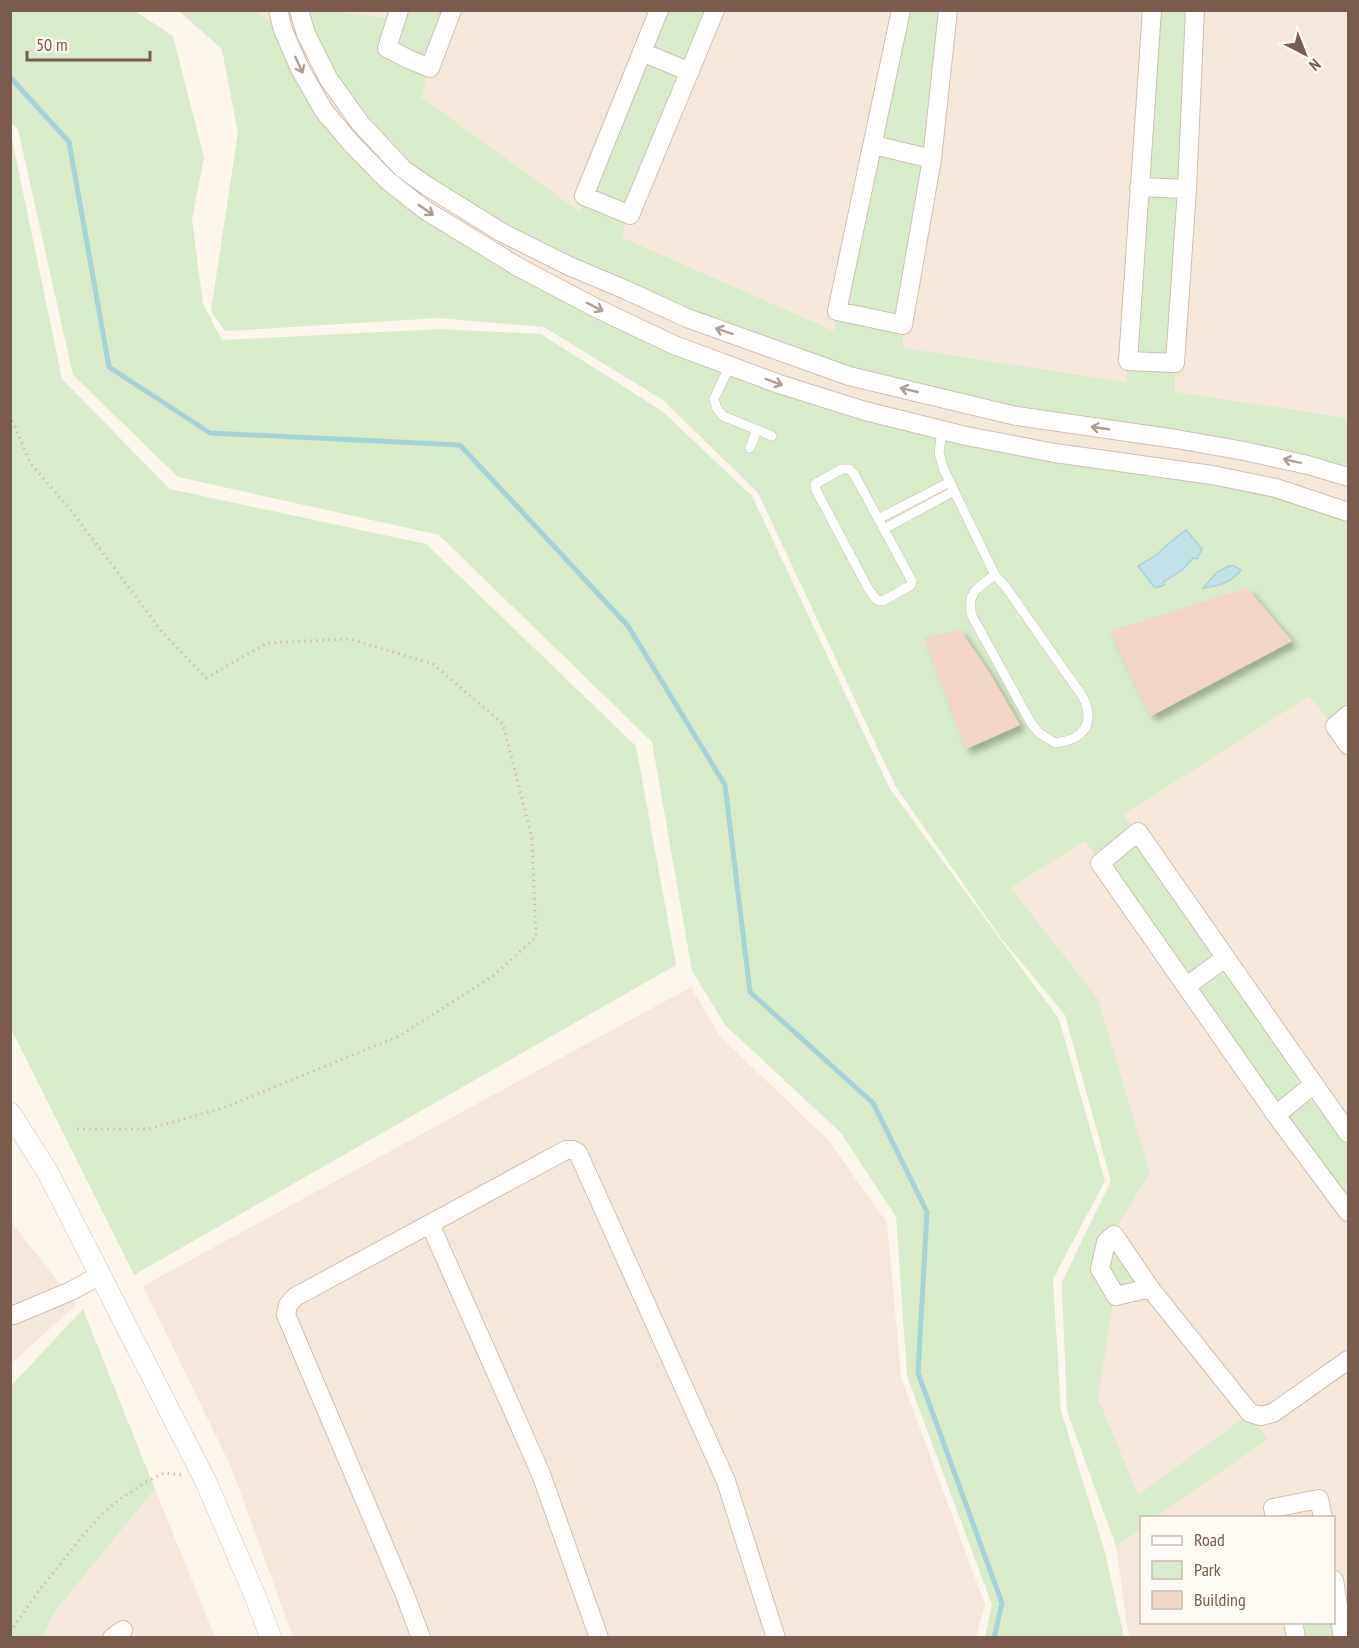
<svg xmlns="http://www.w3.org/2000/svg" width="1359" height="1648" font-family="'PT Sans Narrow',sans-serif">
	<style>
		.residential { fill: #f5e8da; fill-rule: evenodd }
		.green { fill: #d8ecc9 }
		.water { fill: #bfe3e8; stroke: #a5d3da; stroke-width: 1.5 }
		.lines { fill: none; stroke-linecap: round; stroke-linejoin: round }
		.stream { stroke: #a5d3da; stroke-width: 5 }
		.building { fill: #f3d5c3; filter: url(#shadow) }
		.service-casing { stroke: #d1beb0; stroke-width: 10 }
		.minor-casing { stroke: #d1beb0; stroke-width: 20 }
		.tertiary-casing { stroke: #d1beb0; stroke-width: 22 }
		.path { stroke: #d9b8a5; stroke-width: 3; stroke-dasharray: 1.5 4.5; stroke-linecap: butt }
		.service { stroke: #fff; stroke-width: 9 }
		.minor { stroke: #fff; stroke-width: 18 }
		.tertiary { stroke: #fff; stroke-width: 21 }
		.oneway { stroke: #af9d94 }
	</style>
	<defs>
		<filter id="shadow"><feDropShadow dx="5.5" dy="5.5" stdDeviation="3" flood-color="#0004"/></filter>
	</defs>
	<rect width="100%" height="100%" fill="#fdf6ec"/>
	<!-- residential -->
	<path class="residential" d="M179,11H1348V1637L1131,1638L1128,1632L1116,1546L1067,1411L1062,1282L1111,1181L1065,1015L1001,938L896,787L758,492L663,400L544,327L438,318L225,331L211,311L238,133L222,49ZM1142,1518H1334V1622H1142Z
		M691,987L720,1036L829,1141L887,1223L901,1377L985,1605L976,1637H293L231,1467L143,1286Z
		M10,1220L76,1305L11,1364H10Z
		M155,1489L215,1637L43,1638L53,1614Z"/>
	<!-- green -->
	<path class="green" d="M10,11H135L173,36L204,158L192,219L203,304L222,340L440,329L541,334L662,411L752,496L890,789L1059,1019L1105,1181L1053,1279L1061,1411L1105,1552L1124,1637H985L992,1605L907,1376L896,1217L841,1133L726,1026L692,971L652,742L439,535L178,477L73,375L18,130L11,122Z
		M179,11H257L281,30L297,70L384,183L596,309L865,413L1211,476L1348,513V712L1332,724L1309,696L1123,815L1136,831L1099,858L1084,841L1011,888L1098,999L1150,1173L1113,1233L1104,1241L1114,1297L1098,1398L1138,1495L1249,1414L1268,1439L1156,1517L1142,1518L1141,1528L1116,1546L1067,1411L1062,1282L1111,1181L1065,1015L1001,938L896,787L758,493L663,400L544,327L438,318L225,331L211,311L238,133L222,49Z
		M301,11H333L394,19L385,49L428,71L421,97L580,212L584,198L627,217L621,237L834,331L837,312L903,325V348L1126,382L1127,364L1175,366V392L1348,418V474L1017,413L850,373L745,335L572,262L431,182L387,147L334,75Z
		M402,11H448L428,63L391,45Z
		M665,11H709L686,63L650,49Z
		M910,11H941L926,148L883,139Z
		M1190,11L1181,182L1147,181L1157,13Z
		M644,58L684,74L627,209L589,194Z
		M10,137L12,139L62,379L170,489L426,544L636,746L676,965L134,1275L11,1029Z
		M876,152L923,165L896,315L845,304Z
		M1180,195L1168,356L1134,357L1145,196Z
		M1137,838L1219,956L1189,977L1107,863Z
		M1224,963L1305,1081L1277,1105L1195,987Z
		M1313,1090L1348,1142V1202L1284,1116Z
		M1109,1245L1146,1286L1118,1292L1103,1270Z
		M83,1309L155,1489L53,1614L43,1637H11V1386Z
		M1334,1622L1338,1637H1304L1301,1623Z"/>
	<!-- water -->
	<path class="water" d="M1186,530L1202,549L1197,559L1193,558L1182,570L1163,582L1164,585L1155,588L1138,566L1155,556L1174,539Z
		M1229,566H1234L1241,570C1231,583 1219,586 1203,588L1217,572Z"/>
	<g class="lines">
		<!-- stream -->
		<path class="stream" d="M10,77L69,142L109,367L210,433L460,445L628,626L725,785L750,992L873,1103L927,1212L918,1373L1002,1603L994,1638"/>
	</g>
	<!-- building -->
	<path class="building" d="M1247,588L1292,641L1151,716L1110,631Z
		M960,630L989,672L1020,725L966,749L924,638Z"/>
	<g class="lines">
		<!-- service casing -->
		<g class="service-casing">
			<path id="service" d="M730,365L714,399L717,409L723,416L772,436
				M942,430L939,453L944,470L995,575L1005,586L1083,697C1096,724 1083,740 1055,743L1039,733L1031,723L972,616C966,593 978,587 995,575
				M750,448L757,430
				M842,469H849L854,474L912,581L911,585L883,601L877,600L869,590L816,490L815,484Z
				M878,519L950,482
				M884,529L954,491"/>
		</g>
		<!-- minor casing -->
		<g class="minor-casing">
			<path id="minor" d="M278,10L283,30L300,69L324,111L351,143L387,180L425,210L520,268L596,308L674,345L779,384L865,411L966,436L1055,453L1212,475L1276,488L1348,512
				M299,10L306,34L328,78L360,123L403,169L427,186L501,232L569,266L626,290L687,318L849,376L1016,416L1176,439L1244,451L1308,465L1348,477
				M399,10L387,48L408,59L430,68L452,10
				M659,10L584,196L630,215L715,10
				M901,10L837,311L903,325L932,159L948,10
				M1152,10L1128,361L1175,363L1187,189L1195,10
				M642,52L690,72
				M874,145L932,159
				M1139,187L1187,189
				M1348,715L1335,726L1348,745
				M1187,986L1225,958
				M1276,1115L1314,1084
				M1348,1133L1138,832L1100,863L1276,1115L1348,1212
				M430,1224L541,1474L599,1638
				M1114,1235L1150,1288L1116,1296L1100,1269L1106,1242Z
				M1150,1288L1250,1413L1261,1416L1273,1413L1348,1360
				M10,1315H14L71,1291L100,1275
				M1275,1518L1273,1508L1319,1499L1323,1518
				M1334,1580L1343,1638
				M1293,1622L1296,1638
				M112,1638L123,1630
				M421,1638L405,1595L286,1315L288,1305L295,1297L566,1150H573L578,1153L726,1481L776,1638"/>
		</g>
		<!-- tertiary casing -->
		<g class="tertiary-casing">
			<path id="tertiary" d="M10,1113L47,1171L206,1482L256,1598L271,1638"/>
		</g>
		<!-- path -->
		<path class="path" d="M10,415L30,463L70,509L163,633L206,678L267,643L350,639L433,664L503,724L532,838L536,937L493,976L399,1036L223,1108L148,1129H75
			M10,1632L38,1592L85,1533L103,1513L120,1499L146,1482L164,1473L183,1475"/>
		<!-- service -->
		<use href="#service" class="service"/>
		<!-- minor -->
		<use href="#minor" class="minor"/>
		<!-- tertiary -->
		<use href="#tertiary" class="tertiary"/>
	</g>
	<!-- one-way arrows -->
	<defs><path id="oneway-shaft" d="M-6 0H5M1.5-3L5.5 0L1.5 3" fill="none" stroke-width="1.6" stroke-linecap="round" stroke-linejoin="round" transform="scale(1.5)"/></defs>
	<g class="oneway">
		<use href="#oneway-shaft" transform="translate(299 65) rotate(65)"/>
		<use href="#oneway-shaft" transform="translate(426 210) rotate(35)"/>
		<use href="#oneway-shaft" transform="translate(595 307) rotate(27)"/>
		<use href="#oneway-shaft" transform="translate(724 331) rotate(-161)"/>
		<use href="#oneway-shaft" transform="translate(774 382) rotate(20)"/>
		<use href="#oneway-shaft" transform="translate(909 390) rotate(-167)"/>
		<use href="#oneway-shaft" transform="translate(1100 428) rotate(-172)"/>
		<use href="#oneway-shaft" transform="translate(1292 461) rotate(-168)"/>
	</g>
	<!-- border -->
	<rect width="1359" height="1648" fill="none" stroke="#7a5c4d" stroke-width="24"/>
	<!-- legend -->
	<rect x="1140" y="1516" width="195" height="108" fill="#fffaf3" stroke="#cabbb1" stroke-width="1.5"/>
	<rect x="1152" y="1536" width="30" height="9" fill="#ffffff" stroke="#cabbb1" stroke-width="1.5"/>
	<text x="1194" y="1546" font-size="18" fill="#7a5c4d">Road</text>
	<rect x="1152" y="1561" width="30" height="18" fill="#d8ecc9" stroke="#cabbb1" stroke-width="1.5"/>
	<text x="1194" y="1576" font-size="18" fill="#7a5c4d">Park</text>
	<rect x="1152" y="1591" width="30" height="18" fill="#f3d5c3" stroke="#cabbb1" stroke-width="1.5"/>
	<text x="1194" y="1606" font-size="18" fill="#7a5c4d">Building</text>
	<!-- north arrow -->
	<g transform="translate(1305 54) rotate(138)" stroke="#fffaf3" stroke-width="4.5" paint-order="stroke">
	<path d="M0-4.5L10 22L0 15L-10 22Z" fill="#7a5c4d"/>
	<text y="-9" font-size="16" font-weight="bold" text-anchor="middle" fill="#7a5c4d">N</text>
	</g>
	<!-- scale -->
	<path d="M27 51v9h123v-9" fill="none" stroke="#7a5c4d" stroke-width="3"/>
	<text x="36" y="51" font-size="18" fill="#7a5c4d" stroke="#fffaf3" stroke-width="4.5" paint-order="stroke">50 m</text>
</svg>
